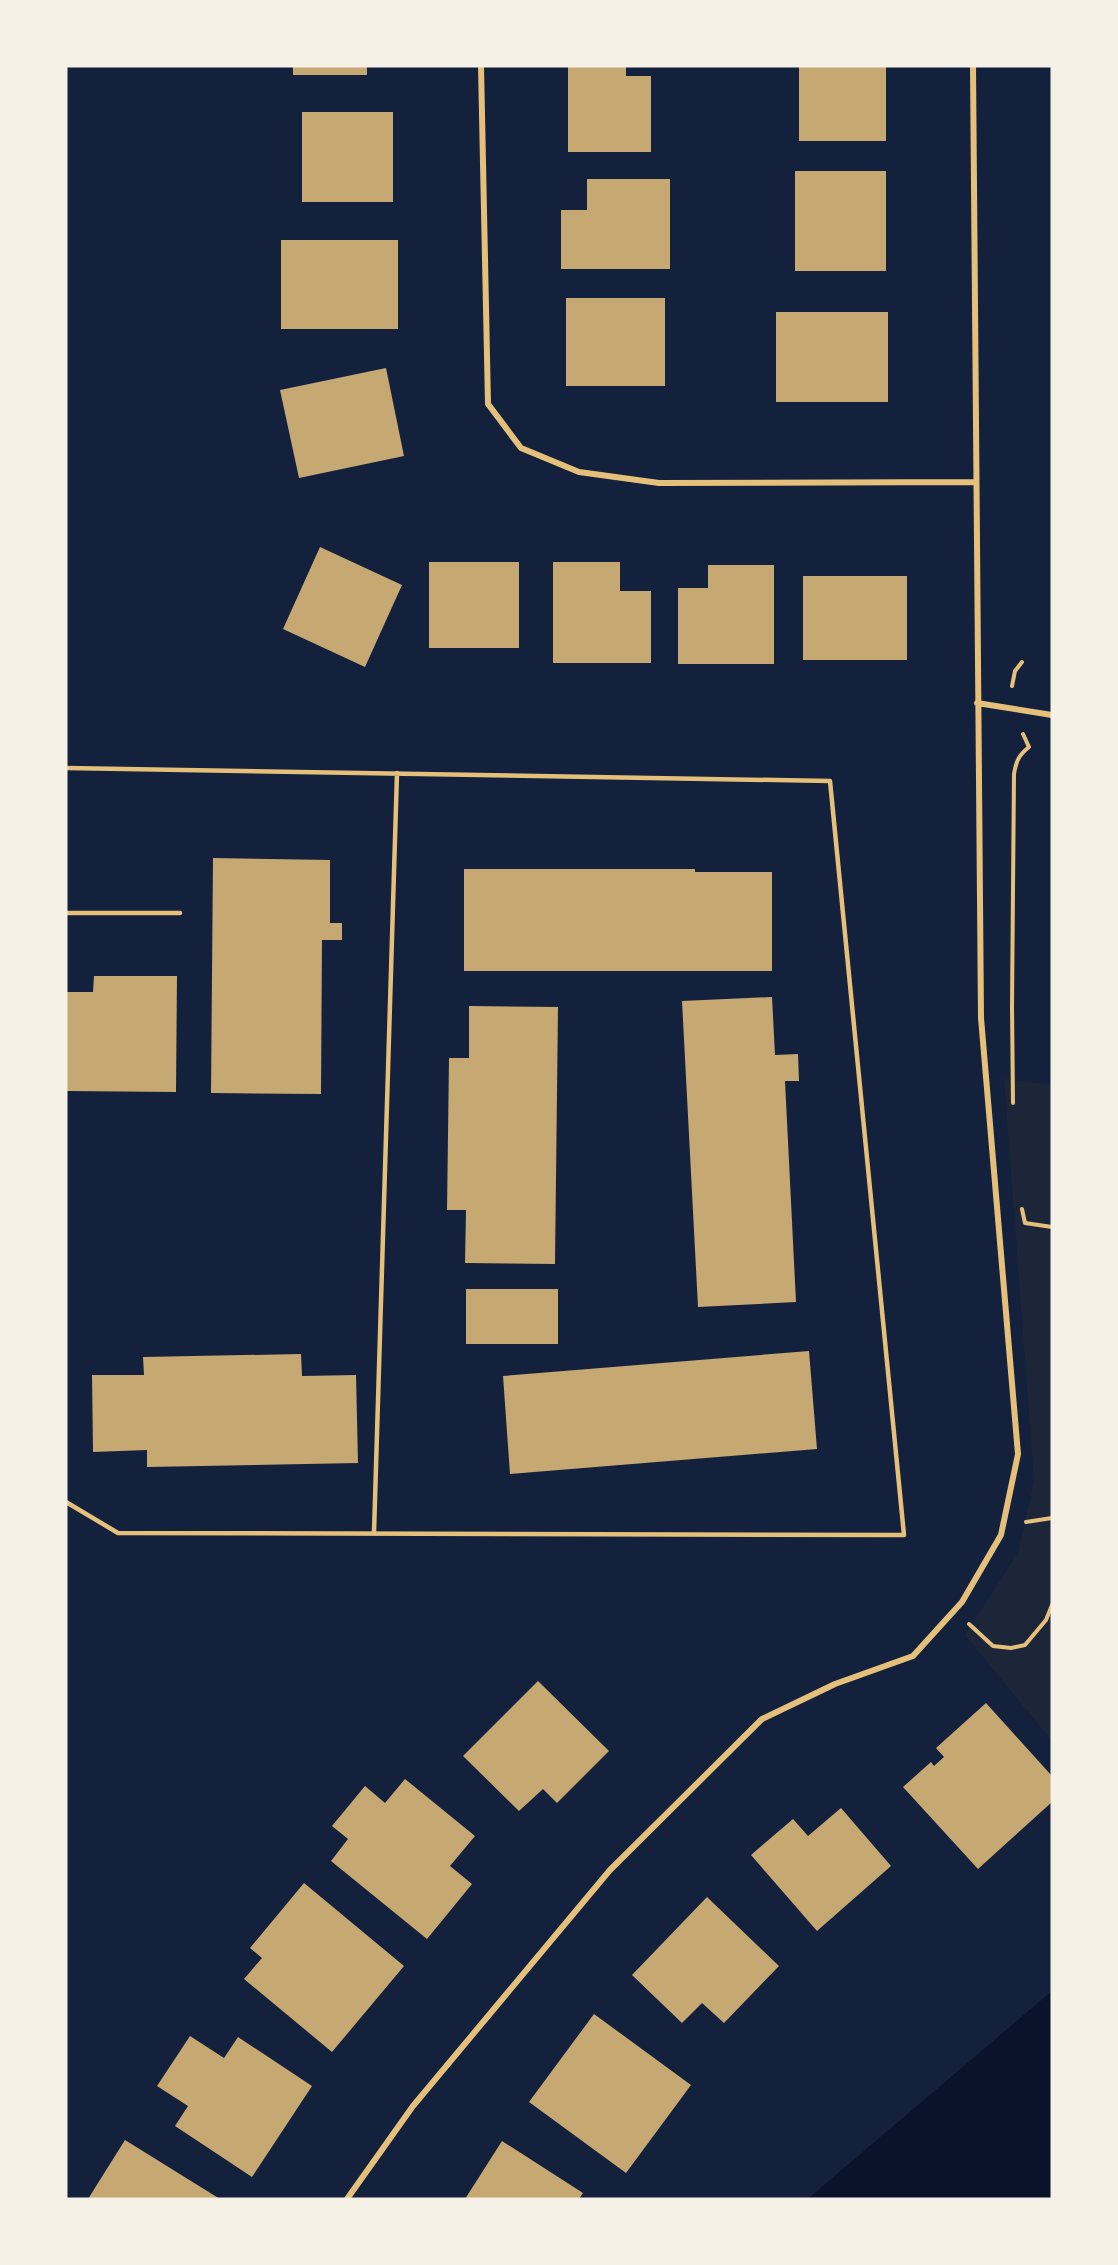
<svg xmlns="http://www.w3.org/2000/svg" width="1118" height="2265" font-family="'Nunito Sans',sans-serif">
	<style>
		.green { fill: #1d2539 }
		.water { fill: #0b132b }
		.building { fill: #c6a872 }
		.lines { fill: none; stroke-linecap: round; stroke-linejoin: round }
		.path { stroke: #e5c07b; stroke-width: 4 }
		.service { stroke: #e5c07b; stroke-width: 4.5 }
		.minor { stroke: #e5c07b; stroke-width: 6 }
	</style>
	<rect width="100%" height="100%" fill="#14213d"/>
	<!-- green -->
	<path class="green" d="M1004,1079L1052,1085V1741L965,1635L1018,1553L1034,1481Z"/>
	<!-- water -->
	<path class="water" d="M1052,1991V2199H808L811,2196Z"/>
	<!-- building -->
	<path class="building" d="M293,66H367V75H293Z
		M568,66H626V76H651V152H568Z
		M799,66H886V141H799Z
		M302,112H393V202H302Z
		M795,171H886V271H795Z
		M587,179H670V269H561V210H587Z
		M281,240H398V329H281Z
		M566,298H665V386H566Z
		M776,312H888V402H776Z
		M386,368L404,456L299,478L280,390Z
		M320,547L402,585L365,667L283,629Z
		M429,562H519V648H429Z
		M553,562H620V591H651V663H553Z
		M708,565H774V664H678V588H708Z
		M803,576H907V660H803Z
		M213,858L330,860V923H342V940H322L321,1094L211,1093Z
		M464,869H695V872H772V971H464Z
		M94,976H177L176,1092L66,1091V992H93Z
		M772,997L775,1055L798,1054L799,1081H785L796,1302L698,1307L682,1001Z
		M469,1006L558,1007L555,1264L465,1263L466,1210H447L449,1058H469Z
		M466,1289H558V1344H466Z
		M809,1351L817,1449L510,1474L503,1376Z
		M301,1354L302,1376L356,1375L358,1463L147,1467V1450L93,1452L92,1375H144L143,1357Z
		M538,1681L609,1751L557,1803L543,1789L519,1811L463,1756Z
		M986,1703L1052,1776V1802L978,1869L903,1787L931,1762L934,1766L944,1757L936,1748Z
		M405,1779L475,1836L450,1866L472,1884L427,1939L331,1861L348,1839L332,1826L365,1786L385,1803Z
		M841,1808L891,1866L817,1931L751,1855L793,1819L808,1836Z
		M304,1883L404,1966L332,2052L244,1979L262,1958L250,1948Z
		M707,1897L779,1966L724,2023L702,2003L682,2023L632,1975Z
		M594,2014L691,2085L626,2173L529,2102Z
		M190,2036L224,2058L238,2037L312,2086L252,2177L175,2126L188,2106L157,2086Z
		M125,2140L220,2199H88Z
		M502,2141L583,2193L579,2199H465Z"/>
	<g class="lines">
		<!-- path -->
		<path class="path" d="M1012,686L1015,671L1022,662
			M1013,1103L1012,1006L1014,774C1016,761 1019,755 1029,747L1023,734
			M1022,1209L1025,1223L1052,1227
			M1026,1522L1052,1518
			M969,1624L993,1646L1011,1648L1025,1645L1046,1620L1052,1605"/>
		<!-- service -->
		<path class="service" d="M66,768L830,781L904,1535L118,1533L66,1502
			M66,913H180
			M374,1533L397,773"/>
		<!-- minor -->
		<path class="minor" d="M481,66L488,404L521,448L579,472L659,483L976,482
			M977,703L1052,715
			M347,2199L413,2106L610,1870L762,1719L835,1684L913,1656L962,1602L1001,1535L1018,1454L981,1018L973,66"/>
	</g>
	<!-- border -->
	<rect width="1118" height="2265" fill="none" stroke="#f6f1e7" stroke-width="135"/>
</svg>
